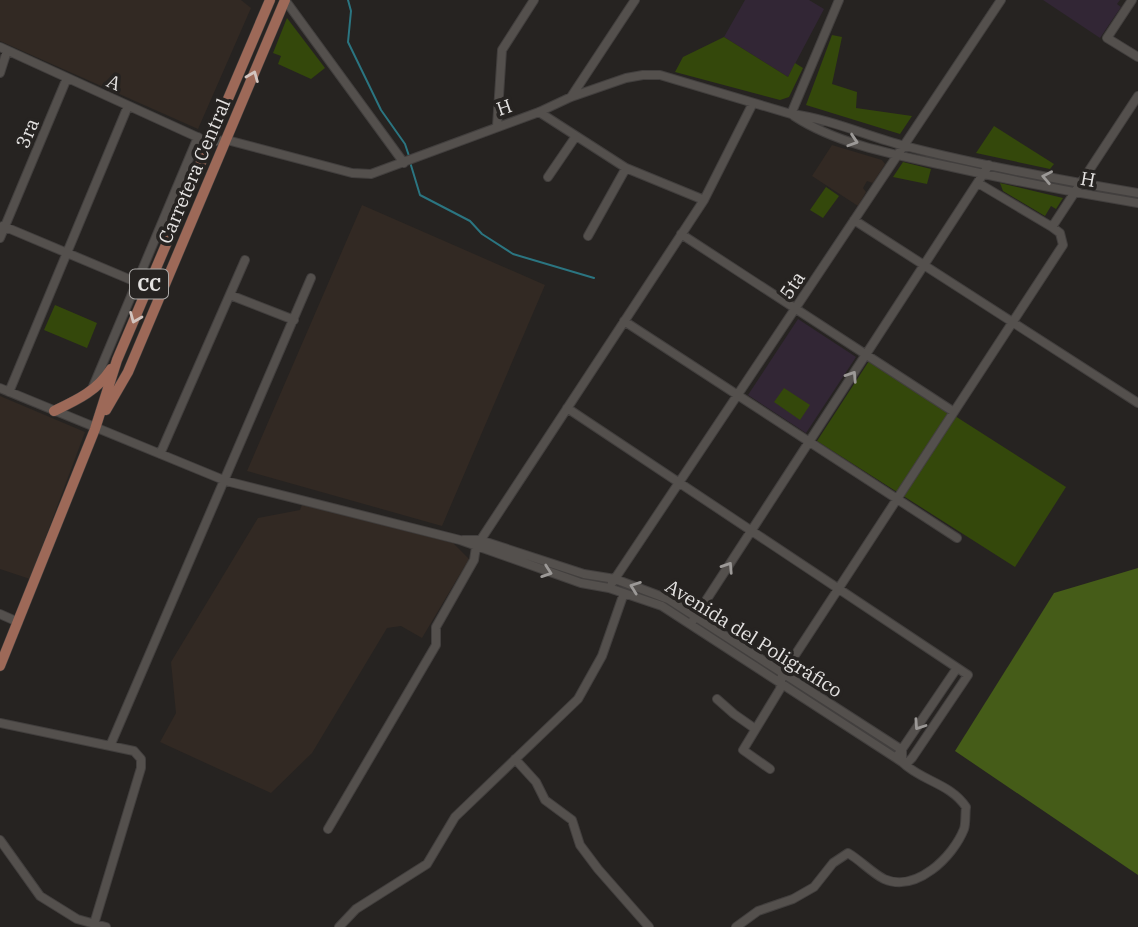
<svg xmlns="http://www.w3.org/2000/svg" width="1138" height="927" font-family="'IBM Plex Serif',serif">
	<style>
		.built { fill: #322923 }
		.education { fill: #322635 }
		.green { fill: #34480b }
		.forest { fill: #455c18 }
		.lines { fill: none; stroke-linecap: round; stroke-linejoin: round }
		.stream { stroke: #2b7581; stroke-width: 2 }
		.minor-casing { stroke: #423f3e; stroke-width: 10 }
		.major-casing { stroke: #423f3e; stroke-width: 11 }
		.minor { stroke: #54504d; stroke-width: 8 }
		.major { stroke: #9d6958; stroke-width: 10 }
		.oneway { stroke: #d2c4bf }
		.oneway2 { stroke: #9c9997 }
		.labels { text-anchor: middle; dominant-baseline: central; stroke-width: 7; stroke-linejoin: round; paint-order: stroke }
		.shield { fill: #262321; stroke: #aba9a7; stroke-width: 2 }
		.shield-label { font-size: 18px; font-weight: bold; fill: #e4e2e1 }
		.street-label { font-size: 19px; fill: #e4e2e1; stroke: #262321 }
	</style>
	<rect width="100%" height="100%" fill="#262321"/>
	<!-- built -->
	<path class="built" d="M0,0H241L251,8L198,129L0,41Z
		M832,145L882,160L885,164L873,183L867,181L863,188L866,192L858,206L812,176Z
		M362,205L545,285L442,526L247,471Z
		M0,396L85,432L30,579L0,569Z
		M302,505L453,543L469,559L422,638L401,626L387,628L312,753L271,793L160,742L176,713L171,662L258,518L300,510Z"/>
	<!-- education -->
	<path class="education" d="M745,0H809L824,9L788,77L724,37Z
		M1043,0H1120L1117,4L1121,7L1100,38Z
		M798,319L856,357L806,433L748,395Z"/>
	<!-- green -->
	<path class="green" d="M287,18L325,68L311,79L278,64L281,56L273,53Z
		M832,35L842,37L832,84L857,92L856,108L912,116L900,134L806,105Z
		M724,37L788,77L795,63L803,68L789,97L780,100L675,72L683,57Z
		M994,126L1054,164L1050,169L976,153Z
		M903,162L931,169L927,184L893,177Z
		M1000,183L1063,198L1056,209L1051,206L1045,216L1003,191Z
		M826,187L839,196L823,218L810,210Z
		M55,305L97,323L87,348L44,330Z
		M869,361L1066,487L1015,567L817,441Z
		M784,388L810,405L800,420L774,402Z"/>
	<!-- forest -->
	<path class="forest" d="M1138,568V875L955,751L1054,593Z"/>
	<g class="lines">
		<!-- stream -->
		<path class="stream" d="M348,0L351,11L348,42L381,110L405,144L409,156
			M410,162L420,195L470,221L482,234L513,254L594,278"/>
		<!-- minor casing -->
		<g class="minor-casing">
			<path id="minor" d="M285,0L404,163
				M1132,0L1107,38L1138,57
				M0,47L208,142L227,140L352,173L371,174L539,112L571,97L626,78L643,75H660L791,114C831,119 867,136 905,146C982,166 1060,180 1138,193
				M0,73L7,51
				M571,97L635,0
				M539,112L626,168L704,200
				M791,114L839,0
				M794,116C838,145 901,156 952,167C1014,181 1076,193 1138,203
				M497,126L502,50L534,0
				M548,177L576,136
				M854,220L1138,403
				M3,226L136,282
				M1052,227L1138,96
				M681,234L954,412
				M588,236L626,168
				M0,238L67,78
				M230,295L294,320
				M624,321L957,538
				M0,388L226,481L460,540L581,583L609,588L662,606L896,758
				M92,389L198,137
				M9,392L128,106
				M567,408L968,675L912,758L908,762H902L896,758L957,668
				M160,454L245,260
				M463,540H480L584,574L615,579L668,599L902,750V762C921,781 950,783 966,807C965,814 966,823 964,829C953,857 916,893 884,879C872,873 860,860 848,853L833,863L814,887L793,899L758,911L736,927
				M612,583L1001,0
				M0,614L18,622
				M692,622L989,165
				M717,699L734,714L754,728
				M0,723L134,751L141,759V768L94,924
				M110,746L311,278
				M515,759L536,782L545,800L572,820L580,845L598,869L649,927
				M770,769L743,750L780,689L782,675L1063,245L1060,233L1052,227L978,183
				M328,829L436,645V627L474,560L476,547L704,200L753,103
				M0,840L40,896L77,919L106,927
				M339,927L356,909L427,864L455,817L578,699L602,656L624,593"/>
		</g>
		<!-- major casing -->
		<g class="major-casing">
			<path id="major" d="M106,410L128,372L285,0
				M54,411C77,400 97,391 111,369
				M0,666L95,429L117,360L270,0"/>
		</g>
		<!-- minor -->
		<use href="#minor" class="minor"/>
		<!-- major -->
		<use href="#major" class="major"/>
	</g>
	<!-- one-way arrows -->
	<defs><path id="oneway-chevron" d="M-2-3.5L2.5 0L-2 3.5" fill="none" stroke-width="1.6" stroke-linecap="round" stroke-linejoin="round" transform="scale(1.75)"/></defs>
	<g class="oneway">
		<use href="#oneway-chevron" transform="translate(253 76) rotate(-68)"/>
		<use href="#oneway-chevron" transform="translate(135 318) rotate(112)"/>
	</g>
	<g class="oneway2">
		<use href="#oneway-chevron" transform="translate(853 141) rotate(18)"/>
		<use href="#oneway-chevron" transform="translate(1047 177) rotate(-169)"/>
		<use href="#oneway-chevron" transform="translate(852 376) rotate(-57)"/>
		<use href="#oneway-chevron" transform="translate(728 567) rotate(-57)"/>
		<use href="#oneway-chevron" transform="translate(547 572) rotate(19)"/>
		<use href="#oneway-chevron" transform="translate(635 587) rotate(-160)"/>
		<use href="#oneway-chevron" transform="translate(919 725) rotate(124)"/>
	</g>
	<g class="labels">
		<!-- shield labels -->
		<rect class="shield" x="130" y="269.5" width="38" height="29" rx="5"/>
		<g class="shield-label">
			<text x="149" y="284">CC</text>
		</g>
		<!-- street labels -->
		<g class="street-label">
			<text transform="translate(114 82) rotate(24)">A</text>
			<text transform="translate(504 107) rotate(-19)">H</text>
			<text transform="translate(27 133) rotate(-67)">3ra</text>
			<text transform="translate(194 171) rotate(-67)">Carretera Central</text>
			<text transform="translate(1088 179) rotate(10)">H</text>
			<text transform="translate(792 285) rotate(-56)">5ta</text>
			<text transform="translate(754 638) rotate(32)">Avenida del Poligráfico</text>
		</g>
	</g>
</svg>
